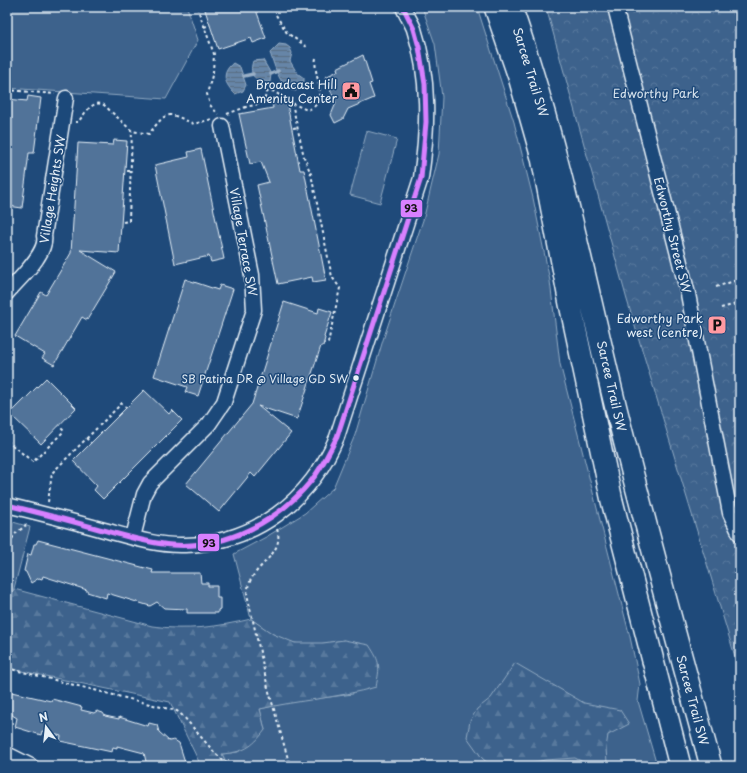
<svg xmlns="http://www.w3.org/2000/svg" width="747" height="773" font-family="'Playpen Sans',sans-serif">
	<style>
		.grass { fill: #3c628c; stroke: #92aac2 }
		.forest { fill: url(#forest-firs); stroke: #92aac2 }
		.park { fill: url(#park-crowns); stroke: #92aac2 }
		.water { fill: url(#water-rules); stroke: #9ab0c7 }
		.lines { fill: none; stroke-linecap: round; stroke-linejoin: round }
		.stream { stroke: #9ab0c7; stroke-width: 3.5 }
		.building { fill: #517399; stroke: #e8f1f8 }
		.minor-casing { stroke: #e8f1f8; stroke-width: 17 }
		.highway-casing { stroke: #e8f1f8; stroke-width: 24 }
		.path { stroke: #e8f1f8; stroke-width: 2; stroke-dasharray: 3 3; stroke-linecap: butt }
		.minor { stroke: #1f4a7a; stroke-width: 14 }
		.highway { stroke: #1f4a7a; stroke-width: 21 }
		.bus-1-casing { stroke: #1f4a7a; stroke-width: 8 }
		.bus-1 { stroke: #d880ff; stroke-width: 5 }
		.bus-dot { fill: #e8f1f8; stroke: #1f4a7a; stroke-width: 1.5 }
		.labels { text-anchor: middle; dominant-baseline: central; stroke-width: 3; stroke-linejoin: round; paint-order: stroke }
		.bus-label { font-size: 11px; fill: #e8f1f8; stroke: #1f4a7a; text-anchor: end }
		.street-label { font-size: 12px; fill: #e8f1f8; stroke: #1f4a7a }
		.poi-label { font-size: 12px; fill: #e8f1f8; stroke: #1f4a7a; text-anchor: end }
		.park-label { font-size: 12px; fill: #d7e3ed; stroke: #1f4a7a }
		.line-badge { stroke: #1f4a7a; stroke-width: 1.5 }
		.pale-badge-label { font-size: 11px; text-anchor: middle; font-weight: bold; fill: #111 }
	</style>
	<defs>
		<pattern id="forest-firs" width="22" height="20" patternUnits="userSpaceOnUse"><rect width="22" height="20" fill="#3c628c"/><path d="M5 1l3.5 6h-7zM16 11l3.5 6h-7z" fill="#58799d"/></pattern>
		<pattern id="park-crowns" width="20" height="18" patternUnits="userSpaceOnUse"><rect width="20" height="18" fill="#3c628c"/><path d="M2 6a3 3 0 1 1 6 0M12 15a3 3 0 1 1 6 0" fill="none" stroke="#58799d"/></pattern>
		<pattern id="water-rules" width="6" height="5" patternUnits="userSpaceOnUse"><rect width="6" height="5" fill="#6685a7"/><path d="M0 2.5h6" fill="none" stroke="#596d82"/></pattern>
	</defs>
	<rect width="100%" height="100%" fill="#1f4a7a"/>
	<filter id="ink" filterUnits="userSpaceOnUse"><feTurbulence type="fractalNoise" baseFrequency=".025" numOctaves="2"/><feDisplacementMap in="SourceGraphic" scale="8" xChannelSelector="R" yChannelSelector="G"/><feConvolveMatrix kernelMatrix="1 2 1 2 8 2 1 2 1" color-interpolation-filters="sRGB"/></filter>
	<g filter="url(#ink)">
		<!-- grass -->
		<path class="grass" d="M7,7H187L198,40L166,99L7,88Z
			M422,7H477L514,122L533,198L550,281L560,364L630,637L640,684L638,701L657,766H228L222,754L238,752L265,730L260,709L290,702L353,694L344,640C329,642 310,647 295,643C279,640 264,628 251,619L234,554L266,537L305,513L333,488L355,435L383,340L424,217L439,154L442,97L435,44Z
			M367,131L397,139L380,203L350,195Z
			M13,522L30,527L7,615V546Z"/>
		<!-- forest -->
		<path class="forest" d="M14,589L152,626C186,631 218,627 251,619L273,634L295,643H323L344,640L369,645C381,663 380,666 376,687C338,698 299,700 260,709L265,730C252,748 243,752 222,754L228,766H201L170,702L7,668V615Z
			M515,663L584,703L620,710L629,724L608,735L606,748L607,763H585L575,758L545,760L516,766H491L482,758L467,737L470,721L477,709L491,698Z"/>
		<!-- park -->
		<path class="park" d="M546,7H740V673L627,300Z"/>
		<!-- water -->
		<path class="water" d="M279,44L286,45L290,48L292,53L290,61L297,73L304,78V82L296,91C280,90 275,66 270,53Z
			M263,60L271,74L270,82C256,82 248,76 253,61Z
			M233,63L240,67L246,85L243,91L235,94C225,84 220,74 233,63Z"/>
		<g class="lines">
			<!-- stream -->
			<path class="stream" d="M271,74L278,71
				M244,76L253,74"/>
		</g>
		<!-- building -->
		<path class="building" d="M204,7H255L266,38L253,43L251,38L218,49Z
			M363,55L372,83L369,84L374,98L348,109L343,119L335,123L331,115L336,103L325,77L338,71L337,68Z
			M28,96L41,98L34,153H29L22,208L8,206L9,201H7V99L27,101Z
			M286,99L300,170H304L326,280L313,282L312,277L278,284L257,185L269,182L261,162L250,164L239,114L273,108L272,102Z
			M114,140L127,141L119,253L80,250L116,272L87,320L82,317L54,365L42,358L45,354L15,336L41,292L46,295L71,253L78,143L113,145Z
			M201,149L224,259L211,262L209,256L175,264L155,165L189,157L188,152Z
			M185,279L218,290L220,285L233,289L198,396L185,392L187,387L154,376Z
			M284,302L318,313L319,308L332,312L324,337L325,338L323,346H321L297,419L258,406L291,433L255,477L251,473L219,512L186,484L252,404Z
			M46,378L76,408L41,444L10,414Z
			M144,390L169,414L172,410L182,420L103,499L94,490L97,486L73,461Z
			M38,540L153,570L152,573H200L201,583H208V586H217V598H220V609L218,610V613H187V609L164,608L157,602L150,606L107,593L106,598L87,592V590L43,576L42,579L39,578L31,583L26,572L24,571L28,554L31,555L34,544H36Z
			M7,691L51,701L52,699L82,707L81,710L94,713L97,711L103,713L105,716L119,719V717L148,726L149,723L157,725L159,732L169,741L174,740L179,743L185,762L172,766H147L144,753L117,746V748L113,747L112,752L60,741L61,736L42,731L41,735L15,727L17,718L12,715V713L7,712Z"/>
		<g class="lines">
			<!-- minor casing -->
			<g class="minor-casing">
				<path id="minor" d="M615,7L688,294L730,513L740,534
					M7,293C18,280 48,253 44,236L66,98
					M7,505C39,513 72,521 104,530C130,537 157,546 185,545C255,543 310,501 337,437L421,178C428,128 430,78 414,29C411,21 406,15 403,7
					M133,537L144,494L150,483L209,424L224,402L254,310L252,275L222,126
					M7,754L31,766"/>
			</g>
			<!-- highway casing -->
			<g class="highway-casing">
				<path id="highway" d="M495,7L519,77L542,158L570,304L612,501L680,766
					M511,7C556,135 582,268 614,400C644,522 678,644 711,766"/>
			</g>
			<!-- path -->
			<path class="path" d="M197,7L214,54L213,72L207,94L210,105L218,114
				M257,8L261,7
				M276,15L287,33L307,47
				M204,27L210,25
				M7,90L55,94
				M292,103L304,157L311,174L332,277L340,288L328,343H324
				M227,114L246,107L263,103L267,92L273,91L292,103L307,110C332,102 312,77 316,58
				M75,122H78C85,114 92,99 104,105L132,131L149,134C168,109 167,112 194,124L212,119
				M293,128L298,127
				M127,171H132
				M123,222L129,221L132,131
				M716,287L740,279
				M721,308L740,303
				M86,438L91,443
				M7,441L33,462L64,431L59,426
				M48,502L52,473L122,403L126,408
				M277,529C284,550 263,561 253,576C249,582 248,587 247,594L268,688L290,766
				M7,550L14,535L25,526L26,523
				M7,668L177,711L183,716L214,752L229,766"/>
			<!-- minor -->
			<use href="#minor" class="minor"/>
			<!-- highway -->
			<use href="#highway" class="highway"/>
			<!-- bus-1 casing -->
			<g class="bus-1-casing">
				<path id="bus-1" d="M7,505C36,512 64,519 92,527C119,534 145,543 172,545C226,549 277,522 311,481C322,468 329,452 337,437L421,178L426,122L425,84L419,47L414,29L403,7"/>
			</g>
			<!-- bus-1 -->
			<use href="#bus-1" class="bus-1"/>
		</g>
	</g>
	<!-- icons -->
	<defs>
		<g id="civic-square" transform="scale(1)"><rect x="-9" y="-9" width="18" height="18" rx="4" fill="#ff9aa2" stroke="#1f4a7a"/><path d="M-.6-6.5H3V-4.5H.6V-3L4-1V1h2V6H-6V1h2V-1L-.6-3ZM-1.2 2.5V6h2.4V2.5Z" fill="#111"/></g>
		<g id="parking-square" transform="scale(1)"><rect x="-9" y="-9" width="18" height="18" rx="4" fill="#ff9aa2" stroke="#1f4a7a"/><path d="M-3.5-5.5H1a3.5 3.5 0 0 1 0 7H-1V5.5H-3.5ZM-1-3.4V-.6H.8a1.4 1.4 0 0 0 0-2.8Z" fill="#111"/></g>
	</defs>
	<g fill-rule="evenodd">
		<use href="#civic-square" x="351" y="91"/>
		<use href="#parking-square" x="717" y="325"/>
	</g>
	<!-- markers -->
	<circle class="bus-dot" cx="356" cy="378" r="3.5"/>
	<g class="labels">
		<!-- bus labels -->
		<g class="bus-label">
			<text x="348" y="378">SB Patina DR @ Village GD SW</text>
		</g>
		<!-- street labels -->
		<g class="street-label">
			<text transform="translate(531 72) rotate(73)">Sarcee Trail SW</text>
			<text transform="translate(52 189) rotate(-81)">Village Heights SW</text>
			<text transform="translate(673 235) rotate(76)">Edworthy Street SW</text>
			<text transform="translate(244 242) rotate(80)">Village Terrace SW</text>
			<text transform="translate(612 386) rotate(77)">Sarcee Trail SW</text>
			<text transform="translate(693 700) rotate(75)">Sarcee Trail SW</text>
		</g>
		<!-- poi labels -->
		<g class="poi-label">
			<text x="337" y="84">Broadcast Hill<tspan x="337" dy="14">Amenity Center</tspan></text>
			<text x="703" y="318">Edworthy Park<tspan x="703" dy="14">west (centre)</tspan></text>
		</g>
		<!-- park labels -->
		<g class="park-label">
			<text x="656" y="93">Edworthy Park</text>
		</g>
	</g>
	<g class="line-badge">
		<rect x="400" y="199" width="23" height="19" rx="4" fill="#d880ff"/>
		<rect x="197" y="533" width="23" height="19" rx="4" fill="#d880ff"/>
	</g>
	<g class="pale-badge-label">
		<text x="411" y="212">93</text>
		<text x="209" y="547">93</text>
	</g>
	<!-- margin -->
	<rect width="747" height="773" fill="none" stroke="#1f4a7a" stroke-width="24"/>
	<rect x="12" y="12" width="723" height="749" fill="none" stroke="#e8f1f8" stroke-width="1.5" filter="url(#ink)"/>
	<!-- north arrow -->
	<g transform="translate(46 727) rotate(345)" stroke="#1f4a7a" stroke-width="3" paint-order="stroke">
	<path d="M0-3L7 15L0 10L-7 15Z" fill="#e8f1f8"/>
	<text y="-6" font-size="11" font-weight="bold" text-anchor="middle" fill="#e8f1f8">N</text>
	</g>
</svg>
